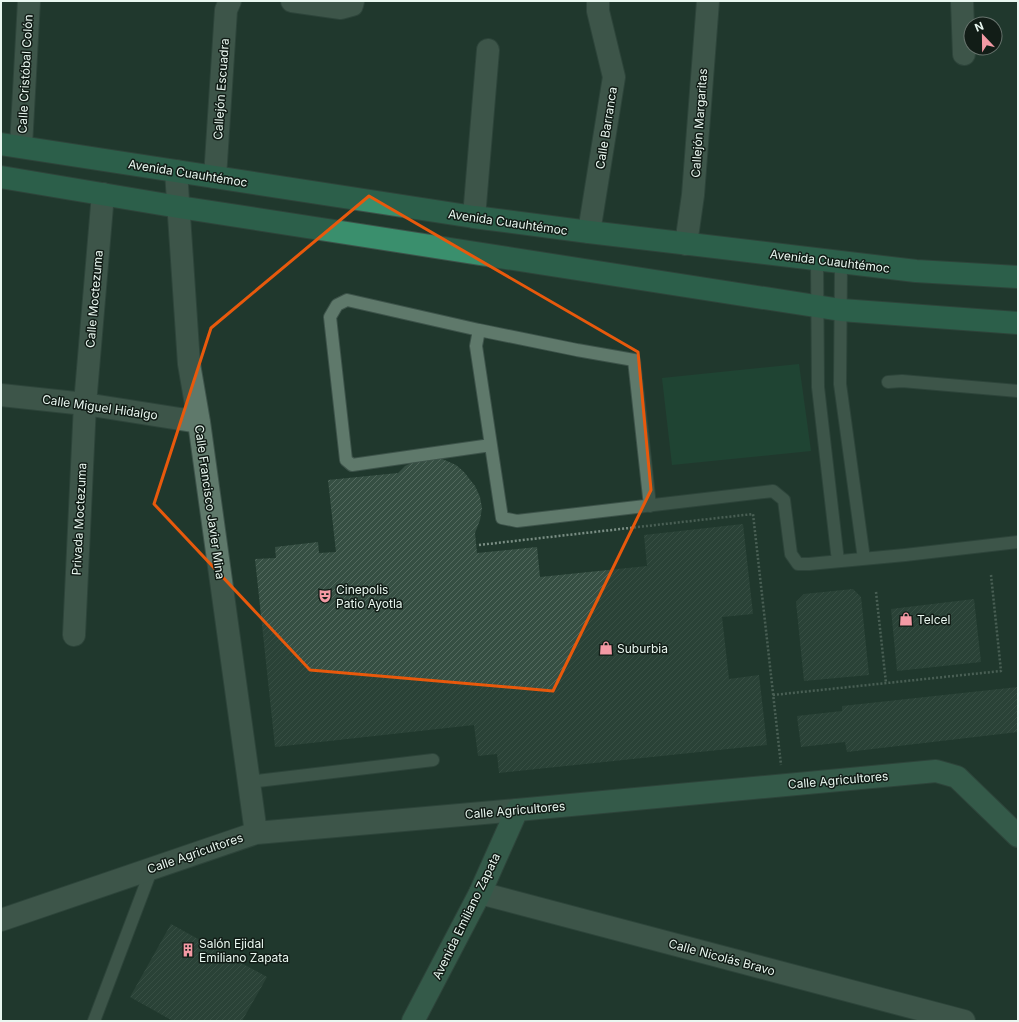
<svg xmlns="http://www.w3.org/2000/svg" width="1019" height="1022" font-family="Inter,sans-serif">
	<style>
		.pitch { fill: #1e523b }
		.building { fill: url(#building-hatch) }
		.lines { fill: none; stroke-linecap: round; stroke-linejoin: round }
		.lane-casing { stroke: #3d534a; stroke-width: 14 }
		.street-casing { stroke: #3d534a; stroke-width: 24 }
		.secondary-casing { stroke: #3d534a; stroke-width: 24 }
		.primary-casing { stroke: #3d534a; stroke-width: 24 }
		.path { stroke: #7a8e84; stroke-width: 2.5; stroke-dasharray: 2 2; stroke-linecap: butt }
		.lane { stroke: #5f796b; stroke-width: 12 }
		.street { stroke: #5f796b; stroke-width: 22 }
		.secondary { stroke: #4c846c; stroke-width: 22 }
		.primary { stroke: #3a8f6d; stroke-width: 22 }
		.marked { fill: none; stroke: #e8590c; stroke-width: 3; stroke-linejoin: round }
		.labels { text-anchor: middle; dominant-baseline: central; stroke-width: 3; stroke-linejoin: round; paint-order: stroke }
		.street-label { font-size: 12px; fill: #e9f7f0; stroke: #121d17 }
		.poi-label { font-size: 12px; fill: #e9f7f0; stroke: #121d17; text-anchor: start }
	</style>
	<defs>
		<pattern id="building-hatch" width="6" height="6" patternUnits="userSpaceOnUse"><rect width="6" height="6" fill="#364f43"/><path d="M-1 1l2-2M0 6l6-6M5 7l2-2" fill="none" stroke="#53695e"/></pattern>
	</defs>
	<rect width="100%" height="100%" fill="#20382d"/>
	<!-- pitch -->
	<path class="pitch" d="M799,364L811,451L672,465L662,378Z"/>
	<!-- building -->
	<path class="building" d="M440,458L456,465L464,472L475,486L480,497L482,508L480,520L475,533L477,553L537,547L540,577L647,566L644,535L743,524L753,614L722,617L729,679L759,675L767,745L499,773L497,754L478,756L474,725L275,747L255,559L276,558L275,547L318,542L319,553L336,552L328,480L398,473L405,466L413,462Z
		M853,589L861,597L869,675L804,681L796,602L804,594Z
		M974,599L981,662L897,671L891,609Z
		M1018,687V732L847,752L845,742L801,747L797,716L842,711V706Z
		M171,924L267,977L242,1021H173L130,997Z"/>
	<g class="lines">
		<!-- lane casing -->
		<g class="lane-casing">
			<path id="lane" d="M817,260L818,387L838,561
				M841,262L840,384L864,559
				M479,330L347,300L337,305L330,317L346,460L352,465L491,445
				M888,382L902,381L1018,391
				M650,506L634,360L577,350L479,330L476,346L502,518L517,521L773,491L784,500L791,554L798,564H809L905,555L1018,542
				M249,782L433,760
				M94,1021L152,868"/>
		</g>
		<!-- street casing -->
		<g class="street-casing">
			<path id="street" d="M292,1L341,8L352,5L353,1
				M962,1L964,54
				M21,146L29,1
				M176,171L189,364L199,422L256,833
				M215,177L226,10L230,1
				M474,217L488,50
				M589,232L614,77L598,11V1
				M686,244L693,195L708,1
				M1,395L85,404L199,422
				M74,635L85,404L103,194
				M480,893L964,1021
				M1,920L256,833L517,810"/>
		</g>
		<!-- secondary casing -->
		<g class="secondary-casing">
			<path id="secondary" d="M413,1021L480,893L517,810L936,771L957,777L1018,836"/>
		</g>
		<!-- primary casing -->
		<g class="primary-casing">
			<path id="primary" d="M1,144L474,217L589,232L916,271L1018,277
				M1,177L179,207L841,310L1018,323"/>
		</g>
		<!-- path -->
		<path class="path" d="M479,545L753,514L781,765
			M876,592L886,683
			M773,695L1001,671L991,575"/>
		<!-- lane -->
		<use href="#lane" class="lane"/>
		<!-- street -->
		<use href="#street" class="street"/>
		<!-- secondary -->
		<use href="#secondary" class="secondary"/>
		<!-- primary -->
		<use href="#primary" class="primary"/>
	</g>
	<!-- marked area -->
	<path d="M0 0H1019V1022H0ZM369,196L638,352L651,490L553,691L310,670L154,504L211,328Z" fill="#20382d" fill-opacity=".55" fill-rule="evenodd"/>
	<path class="marked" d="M369,196L638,352L651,490L553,691L310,670L154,504L211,328Z"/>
	<!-- icons -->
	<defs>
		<g id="theatre-bare" transform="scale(1.08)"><path d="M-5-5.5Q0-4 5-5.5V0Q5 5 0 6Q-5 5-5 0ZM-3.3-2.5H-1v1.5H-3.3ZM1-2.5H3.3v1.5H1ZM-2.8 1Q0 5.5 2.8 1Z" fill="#f49aa5" stroke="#121d17" stroke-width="2.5" paint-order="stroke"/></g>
		<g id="shop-bare" transform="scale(1.08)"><path d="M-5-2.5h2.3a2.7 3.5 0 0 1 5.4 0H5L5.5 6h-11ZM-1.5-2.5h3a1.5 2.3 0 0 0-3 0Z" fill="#f49aa5" stroke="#121d17" stroke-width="2.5" paint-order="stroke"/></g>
		<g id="building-bare" transform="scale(1.08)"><path d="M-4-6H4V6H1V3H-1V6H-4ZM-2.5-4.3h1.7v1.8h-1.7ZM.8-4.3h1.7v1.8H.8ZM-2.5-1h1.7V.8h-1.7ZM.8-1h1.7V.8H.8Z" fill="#f49aa5" stroke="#121d17" stroke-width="2.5" paint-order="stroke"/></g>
	</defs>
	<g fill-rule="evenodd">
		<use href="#theatre-bare" x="325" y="596"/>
		<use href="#shop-bare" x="906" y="619"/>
		<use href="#shop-bare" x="606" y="648"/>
		<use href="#building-bare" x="188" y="950"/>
	</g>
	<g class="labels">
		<!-- street labels -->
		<g class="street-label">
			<text transform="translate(25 74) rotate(-87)">Calle Cristóbal Colón</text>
			<text transform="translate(221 89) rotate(-86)">Callejón Escuadra</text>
			<text transform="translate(699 123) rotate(-86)">Callejón Margaritas</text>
			<text transform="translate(606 128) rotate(-81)">Calle Barranca</text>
			<text transform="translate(188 173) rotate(9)">Avenida Cuauhtémoc</text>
			<text transform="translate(508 222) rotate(8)">Avenida Cuauhtémoc</text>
			<text transform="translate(830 261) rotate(7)">Avenida Cuauhtémoc</text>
			<text transform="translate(94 299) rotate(-85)">Calle Moctezuma</text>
			<text transform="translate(100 407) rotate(8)">Calle Miguel Hidalgo</text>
			<text transform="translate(210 502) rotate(82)">Calle Francisco Javier Mina</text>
			<text transform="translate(79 519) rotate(-87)">Privada Moctezuma</text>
			<text transform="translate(838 780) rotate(-5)">Calle Agricultores</text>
			<text transform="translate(515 810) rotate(-5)">Calle Agricultores</text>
			<text transform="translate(195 853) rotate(-19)">Calle Agricultores</text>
			<text transform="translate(466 916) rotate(-64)">Avenida Emiliano Zapata</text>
			<text transform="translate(722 957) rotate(15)">Calle Nicolás Bravo</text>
		</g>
		<!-- poi labels -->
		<g class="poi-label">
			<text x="336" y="589">Cinepolis<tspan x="336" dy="14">Patio Ayotla</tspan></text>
			<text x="917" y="619">Telcel</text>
			<text x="617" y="648">Suburbia</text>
			<text x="199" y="943">Salón Ejidal<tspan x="199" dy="14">Emiliano Zapata</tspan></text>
		</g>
	</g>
	<!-- border -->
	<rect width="1019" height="1022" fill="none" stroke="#e9f7f0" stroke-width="4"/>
	<!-- north arrow -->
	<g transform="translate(983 36) rotate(338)"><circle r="19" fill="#121d17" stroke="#68746e"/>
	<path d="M0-3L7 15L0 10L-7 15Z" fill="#f49aa5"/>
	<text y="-6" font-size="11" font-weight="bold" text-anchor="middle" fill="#e9f7f0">N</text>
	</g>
</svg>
